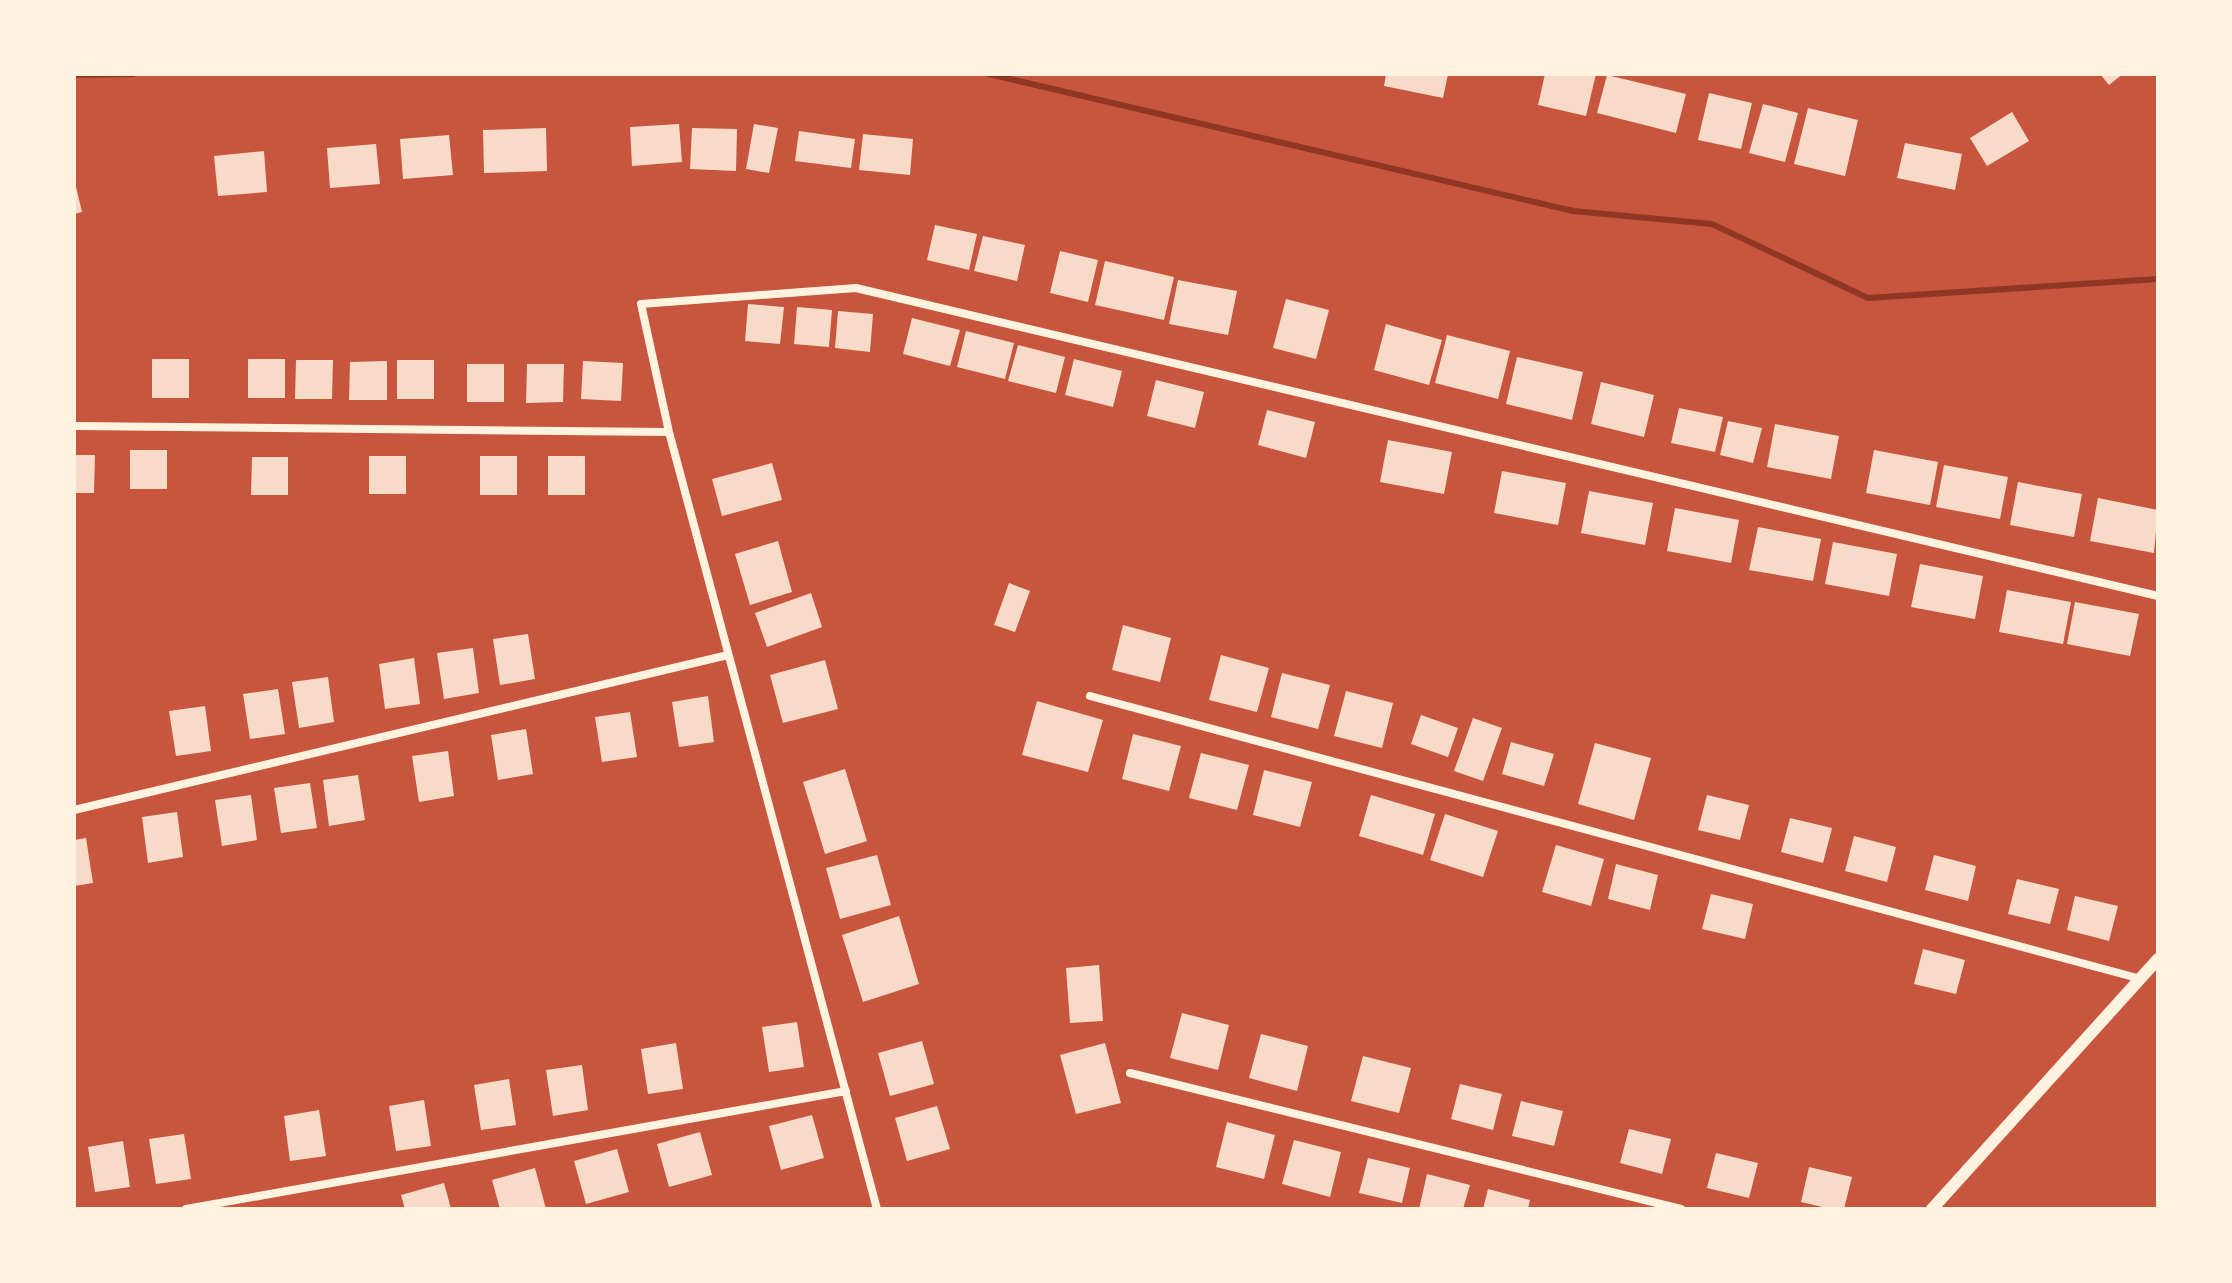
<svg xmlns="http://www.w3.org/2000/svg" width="2232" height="1283" font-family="Arial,sans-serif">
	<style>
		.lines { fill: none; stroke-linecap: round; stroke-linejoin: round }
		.stream { stroke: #8f3625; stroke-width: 6 }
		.building { fill: #f7dbc8 }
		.minor { stroke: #fff3e0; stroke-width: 8 }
		.tertiary { stroke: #fff3e0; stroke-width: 12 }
	</style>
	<rect width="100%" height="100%" fill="#c8553d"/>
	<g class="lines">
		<!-- stream -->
		<path class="stream" d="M989,74L1573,211L1712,224L1868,298L2158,279
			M74,75L133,74"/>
	</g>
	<!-- building -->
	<path class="building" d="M1386,74H1448L1443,98L1384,86Z
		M1545,74H1596L1586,116L1538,105Z
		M2100,74H2123L2109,85Z
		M1607,75L1686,94L1676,133L1597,113Z
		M1709,93L1752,103L1741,149L1698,140Z
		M1763,104L1798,113L1785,162L1749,153Z
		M1808,108L1858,120L1845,176L1794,164Z
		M2012,112L2029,141L1987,166L1970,138Z
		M679,124L682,162L632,166L630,127Z
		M754,124L778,128L769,173L746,169Z
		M546,128L547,171L484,173L483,130Z
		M692,128L737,129L736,171L690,169Z
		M799,131L855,139L851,168L795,161Z
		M863,134L913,139L910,175L859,170Z
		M449,135L453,175L403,179L400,139Z
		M1905,143L1962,154L1955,190L1897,178Z
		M376,144L380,184L330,188L327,148Z
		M264,151L267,192L218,196L214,156Z
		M74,178L82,212L74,214Z
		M935,225L977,234L969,270L927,260Z
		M983,236L1025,245L1017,281L974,271Z
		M1060,251L1098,260L1088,302L1050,293Z
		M1105,261L1174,277L1164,320L1095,305Z
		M1178,280L1237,291L1228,335L1169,324Z
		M1286,299L1329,310L1316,359L1273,348Z
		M748,304L784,307L780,344L745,341Z
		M797,307L832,310L829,347L794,344Z
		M838,311L873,314L870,352L835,348Z
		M912,318L960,330L950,366L903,354Z
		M1386,324L1442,340L1429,385L1374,370Z
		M966,331L1014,343L1005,379L957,367Z
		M1447,335L1510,351L1498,399L1435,383Z
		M1018,345L1065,357L1056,393L1008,381Z
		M1517,357L1583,372L1572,420L1506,404Z
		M152,359H189V398H152Z
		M248,359H285V398H248Z
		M1074,359L1122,371L1113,407L1065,395Z
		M296,360H333L332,399H295Z
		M397,360H434V399H397Z
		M387,361V400H349L350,362Z
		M583,361L623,363L621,401L581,399Z
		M467,364H504V402H467Z
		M527,364H564L563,402L526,403Z
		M1156,380L1204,392L1195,428L1147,416Z
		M1601,382L1654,395L1644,437L1591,424Z
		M1679,408L1723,417L1715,452L1671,443Z
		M1267,410L1315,422L1306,458L1258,445Z
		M1728,421L1762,428L1753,463L1720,455Z
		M1775,424L1839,436L1831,479L1767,467Z
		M1388,440L1452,452L1444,494L1380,482Z
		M130,450H167V489H130Z
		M1874,450L1938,462L1930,505L1866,493Z
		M74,455H95L94,493H74Z
		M369,456H406V494H369Z
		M480,456H517V495H480Z
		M548,456H585V495H548Z
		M252,457H288V495H251Z
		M772,463L782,500L722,516L712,479Z
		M1944,465L2008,477L2000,519L1936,507Z
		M1502,471L1566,483L1558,525L1494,513Z
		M2018,482L2082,494L2074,537L2010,525Z
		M1589,491L1653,503L1645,545L1581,533Z
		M2098,498L2158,510L2154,553L2090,541Z
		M1675,508L1739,520L1731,563L1667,551Z
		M1758,527L1821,539L1813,581L1749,570Z
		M778,541L792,592L750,605L735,554Z
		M1833,542L1897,554L1889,596L1825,584Z
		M1920,564L1983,576L1975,619L1911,607Z
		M1009,583L1030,591L1015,632L994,625Z
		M2007,590L2071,602L2063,644L1999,632Z
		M811,593L822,627L767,647L755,613Z
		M2075,602L2139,614L2130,656L2067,644Z
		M1123,625L1171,638L1160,682L1112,670Z
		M528,634L535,679L500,685L493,639Z
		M473,648L479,693L444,699L437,653Z
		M1221,655L1269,668L1257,712L1209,700Z
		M414,658L420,704L385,709L379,664Z
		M825,660L838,709L783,723L770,675Z
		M1282,673L1330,685L1318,729L1271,717Z
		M328,677L334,722L299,728L292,682Z
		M278,689L285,734L250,739L243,694Z
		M1346,691L1393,703L1382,748L1334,736Z
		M708,696L714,742L679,747L672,702Z
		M1037,701L1103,720L1088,772L1022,755Z
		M205,706L211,751L176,756L169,711Z
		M630,712L637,757L602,762L595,717Z
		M1421,715L1458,728L1448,757L1411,744Z
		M1473,718L1502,728L1483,781L1454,771Z
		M526,729L533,774L498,780L491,735Z
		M1133,734L1181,746L1169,791L1122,779Z
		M1511,742L1554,754L1544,786L1502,774Z
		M1595,743L1651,758L1634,820L1578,804Z
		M448,751L454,796L419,802L412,756Z
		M1201,753L1249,765L1237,810L1189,798Z
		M845,769L867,841L825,854L803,782Z
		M1264,770L1312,782L1300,827L1253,815Z
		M358,775L365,820L329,826L323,780Z
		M310,783L317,828L281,833L274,788Z
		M251,795L257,840L222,846L215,800Z
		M1371,795L1435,814L1423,855L1359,836Z
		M1707,795L1749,805L1740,840L1698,830Z
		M177,812L183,857L148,863L142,817Z
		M1445,814L1498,831L1483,877L1430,860Z
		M1790,818L1832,828L1823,863L1781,852Z
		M1854,836L1896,847L1887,882L1845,871Z
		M86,838L93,883L74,886V840Z
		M1556,845L1604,859L1591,906L1542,892Z
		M877,855L891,905L840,919L826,868Z
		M1934,855L1976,866L1968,901L1925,890Z
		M1616,864L1658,875L1650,910L1608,899Z
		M2017,879L2059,889L2050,924L2008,914Z
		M1711,894L1753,904L1745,939L1702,929Z
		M2075,896L2118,906L2109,941L2067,930Z
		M899,916L919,984L863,1002L842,935Z
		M1923,949L1965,960L1956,994L1914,984Z
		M1099,965L1103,1021L1070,1023L1066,968Z
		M1182,1013L1229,1025L1218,1070L1170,1058Z
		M797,1022L804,1067L769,1072L762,1027Z
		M1261,1034L1308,1046L1297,1091L1249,1078Z
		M922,1041L934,1084L890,1096L878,1053Z
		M676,1043L683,1089L648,1094L641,1049Z
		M1105,1043L1121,1103L1076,1114L1060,1055Z
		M1363,1056L1411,1068L1399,1113L1351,1101Z
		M582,1065L588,1110L553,1116L546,1070Z
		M509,1079L516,1125L481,1130L474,1085Z
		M1460,1084L1502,1094L1493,1130L1451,1119Z
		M424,1100L431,1146L396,1151L389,1106Z
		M1521,1101L1563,1111L1554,1146L1512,1136Z
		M937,1106L950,1149L907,1161L895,1118Z
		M319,1110L326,1156L290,1161L284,1116Z
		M812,1115L824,1158L781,1170L769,1126Z
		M1227,1122L1275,1135L1264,1179L1216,1167Z
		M1629,1129L1671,1139L1662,1174L1620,1163Z
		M700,1132L712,1175L669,1187L657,1144Z
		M184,1134L191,1179L156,1184L149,1139Z
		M1294,1140L1341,1152L1330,1197L1282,1184Z
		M123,1141L130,1187L95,1192L88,1147Z
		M617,1149L629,1192L586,1204L574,1161Z
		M1716,1153L1758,1163L1749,1198L1707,1188Z
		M1368,1158L1410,1168L1402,1203L1359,1193Z
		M1809,1167L1852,1177L1844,1209H1831L1801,1202Z
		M535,1168L546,1209H500L492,1180Z
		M1427,1174L1470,1185L1463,1209H1419Z
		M444,1183L451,1209H405L401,1195Z
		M1488,1189L1530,1200L1528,1209H1483Z"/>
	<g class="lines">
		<!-- minor -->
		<path class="minor" d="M74,426L669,432
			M1090,696L2141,979
			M74,810L728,655
			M1130,1073L1681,1209
			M186,1209L846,1091
			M877,1209L669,432L641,304L856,288L2158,596"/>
		<!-- tertiary -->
		<path class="tertiary" d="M1932,1209L2158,959"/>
	</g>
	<!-- border -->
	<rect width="2232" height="1283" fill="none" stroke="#fff3e0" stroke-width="152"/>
</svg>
